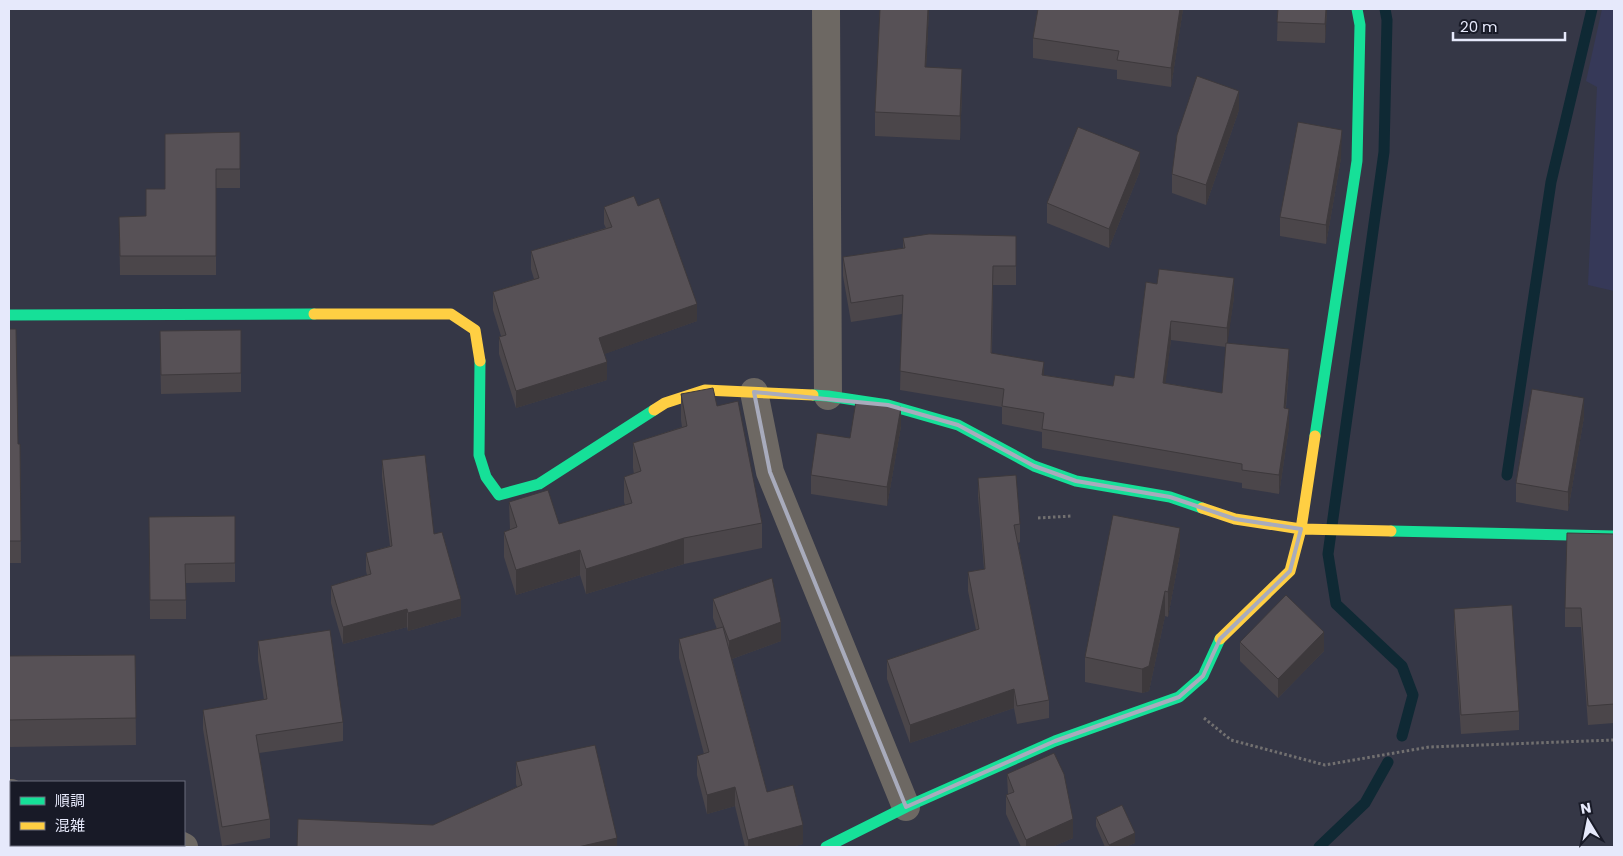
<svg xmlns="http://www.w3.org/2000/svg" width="1623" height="856" font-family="Poppins,'Noto Sans JP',sans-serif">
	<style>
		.built { fill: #363958 }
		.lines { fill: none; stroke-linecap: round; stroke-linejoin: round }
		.stream { stroke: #0f2934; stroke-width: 11 }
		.path { stroke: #727070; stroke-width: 3; stroke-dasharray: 2.5 2.5; stroke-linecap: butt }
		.street { stroke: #6d6863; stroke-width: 28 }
		.fast { stroke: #16e098; stroke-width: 11 }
		.slow { stroke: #ffcf43; stroke-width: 11 }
		.wall { fill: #4b464a; fill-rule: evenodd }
		.shaded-wall { fill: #3d393c }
		.building { fill: #575156; stroke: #3d393c }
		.marked { fill: none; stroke: #a8abbc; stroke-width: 4; stroke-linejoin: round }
	</style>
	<rect width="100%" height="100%" fill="#353746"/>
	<!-- built -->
	<path class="built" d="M1602,9H1614V291L1588,285L1597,87L1586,81Z"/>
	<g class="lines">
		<!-- stream -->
		<path class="stream" d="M1385,9L1387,20L1384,152L1328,554L1336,604L1402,666L1413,695L1402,736
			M1507,475L1551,182L1592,9
			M1319,847L1365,803L1388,762"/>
		<!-- path -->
		<path class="path" d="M1038,518L1072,516
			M1204,718L1231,740L1325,765L1429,747L1614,740"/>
		<!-- street -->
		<path class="street" d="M826,9L828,396
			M754,392L770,472L906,807
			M9,793H11
			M180,845L184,847"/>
		<!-- fast -->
		<path class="fast" d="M9,315L314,314
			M480,361L479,455L486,477L499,495L539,484L654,410
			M813,395L828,396L888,405L958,425L1034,466L1076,481L1170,497L1202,508
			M1315,436L1357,161L1360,25L1357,9
			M1391,531L1614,536
			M826,847L906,807L1055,741L1179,697L1203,676L1220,639"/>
		<!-- slow -->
		<path class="slow" d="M314,314H451L475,330L480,361
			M654,410L665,403L705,390L813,395
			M1202,508L1235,519L1301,529L1391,531
			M1220,639L1290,571L1301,529L1315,436"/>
	</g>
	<!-- wall -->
	<path class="wall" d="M880,9H929L926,67L962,93L960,140L875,136V112Z
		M1183,9L1171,87L1117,79V70L1033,58V38Z
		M1278,9H1327L1325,43L1277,41Z
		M1239,110L1206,205L1172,193V174Z
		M240,132V188H216V275H120L119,217L146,216V189H165Z
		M1341,158L1326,244L1280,236V217Z
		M1140,171L1109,248L1047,223V203Z
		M638,206L697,321L604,354L607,380L516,408L499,354V337L501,336L493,310V292L534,279L531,269V251L606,228L604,224V207Z
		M1016,236V285H993L992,353L1044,375L1113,386L1134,378L1146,282L1234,297L1227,343L1289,367L1286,408L1289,427L1279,494L1242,488V483L1042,448V432L1002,424V407L900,390L902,314L851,322L843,276V257L903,248V238ZM1171,340L1226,347L1222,393L1165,383Z
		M9,329L18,444H20L21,563H9Z
		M160,350L241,373V392L161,394Z
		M681,394L717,406L762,523V548L684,564L586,594L580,575L516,595L504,557V532L510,530L509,502L559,524L625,505L624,502V477L634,474L633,468V443L682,427L681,420Z
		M1584,417L1568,511L1516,502V483Z
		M901,426L887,506L811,494V475L850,438Z
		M382,460L434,534L461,616L408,631L407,627L343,644L331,603V586L367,575L366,571V553L390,546L382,477Z
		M978,478L1020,524V542L1018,543L1049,700V718L1017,724L1014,708L910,743L887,679V660L976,630L968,591V572L984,569L978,496Z
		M149,517L235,563V582L186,583V619H150Z
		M1614,534V723L1588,725L1581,627H1565V608Z
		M1180,553L1168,617L1165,616L1149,691L1142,693L1085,682V657Z
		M713,599L781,641L732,659L767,792L803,844L791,847H745L735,806L707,814L697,775V756L704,754L679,658V639L717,629L713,618Z
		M1454,609L1519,711V730L1461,734L1454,628Z
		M258,641L343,722V741L259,753L270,819V838L222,846L203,729V710L264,700L258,660Z
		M1240,642L1324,651L1278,698L1240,661Z
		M135,655L136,745L9,747V656Z
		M516,762L617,847L433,825L517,787L516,784Z
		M1007,774L1073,838L1052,847H1021L1006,814V795H1008Z
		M1096,817L1135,843L1125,847H1105L1096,826Z"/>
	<!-- shaded-wall -->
	<path class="shaded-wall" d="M928,9H929L925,91V67Z
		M1180,9H1183L1171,87V68Z
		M1326,9H1327L1325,43V24Z
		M962,69V93L960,140V116Z
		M1239,91V110L1206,205V185Z
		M1342,130L1341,158L1326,244V225Z
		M1140,152V171L1109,248V229Z
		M1234,278V297L1227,347V328Z
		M697,304V321L599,356V338Z
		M1171,321V340L1163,402V383Z
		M1289,349V367L1284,427V408Z
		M607,362V380L516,408V391Z
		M1044,362V381L1042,375Z
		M1584,398V417L1568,511V492Z
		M901,407V426L887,506V487Z
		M1289,409V427L1279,494V475Z
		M1180,528V553L1168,617V592Z
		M684,538V564L586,594V569Z
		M580,550V575L516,595V570Z
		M1165,591V616L1149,691L1142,693V669Z
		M461,599V616L408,631V613Z
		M407,609V627L343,644V627Z
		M781,622V641L729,660V641Z
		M1324,632V651L1278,698V679Z
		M1014,689V708L910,743V725Z
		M735,787V806L707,814V795Z
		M1073,819V838L1052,847H1026V840Z
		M803,825V844L791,847H748V840Z
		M1135,833V843L1125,847H1109V845Z
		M617,838V847H578Z"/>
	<!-- building -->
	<path class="building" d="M880,9H928L925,67L962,69L960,116L875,112Z
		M1038,9H1180L1171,68L1117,60L1119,51L1033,38Z
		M1278,9H1326L1325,24L1277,22Z
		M1197,76L1239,91L1206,185L1172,174L1177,135Z
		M1298,122L1342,130L1341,139L1326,225L1280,217Z
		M1078,127L1140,152L1109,229L1047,203Z
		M240,132V169H216V256H120L119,217L146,216V189H165V134Z
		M634,196L638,206L659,198L697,304L599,338L607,362L516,391L499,337L506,335L493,292L539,278L531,251L612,227L604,207Z
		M929,234L1016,236V266H993L991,353L1044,362L1042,375L1113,386L1115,375L1134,378L1146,282L1157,284L1159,269L1234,278L1227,328L1171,321L1163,383L1222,393L1226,343L1289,349L1284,408L1289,409L1279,475L1242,470V464L1042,429L1044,413L1002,406L1004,389L900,371L903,295L851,303L843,257L905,248L903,238Z
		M9,329H16L18,444H20L21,541H9Z
		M241,330V373L161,375L160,331Z
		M713,388L717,406L738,401L762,523L684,538L586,569L580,550L516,570L504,532L517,527L509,502L548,490L559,524L632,503L624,477L641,471L633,443L687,426L681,394Z
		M1532,389L1584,398L1568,492L1516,483Z
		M856,401L901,407L887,487L811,475L817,433L850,438Z
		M425,455L434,534L442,532L461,599L408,613L407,609L343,627L331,586L371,574L366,553L392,546L382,460Z
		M1016,475L1020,524L1014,525L1049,700L1017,706L1014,689L910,725L887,660L979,629L968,572L985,569L978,478Z
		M1113,515L1180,528L1168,592L1165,591L1149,666L1142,669L1085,657Z
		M235,516V563L185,564L186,600H150L149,517Z
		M1567,533L1614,534V704L1588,706L1581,608H1565Z
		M772,578L781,622L729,641L713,599Z
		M1286,595L1324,632L1278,679L1240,642Z
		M1512,605L1519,711L1461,715L1454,609Z
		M723,627L767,792L793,785L803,825L748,840L735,787L707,795L697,756L709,752L679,639Z
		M330,630L343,722L256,735L270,819L222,827L203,710L267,699L258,641Z
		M135,655L136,718L9,720V656Z
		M595,745L617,838L578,847H297L298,819L433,825L522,785L516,762Z
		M1054,753L1064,774L1073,819L1026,840L1006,795L1014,792L1007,774Z
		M1122,805L1135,833L1109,845L1096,817Z"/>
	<!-- marked area -->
	<path class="marked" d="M754,392L888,405L958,425L1034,466L1076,481L1170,497L1235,519L1301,529L1290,571L1220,639L1203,676L1179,697L1055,741L906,807L770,472Z"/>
	<!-- border -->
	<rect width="1623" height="856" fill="none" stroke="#e6e9fb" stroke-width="20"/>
	<!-- legend -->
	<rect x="10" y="781" width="175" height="65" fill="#181a27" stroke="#6a6d7c"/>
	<rect x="20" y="797" width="25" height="8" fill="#16e098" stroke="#6a6d7c"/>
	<text x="55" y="806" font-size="15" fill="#e6e9fb">順調</text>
	<rect x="20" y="822" width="25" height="8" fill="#ffcf43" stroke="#6a6d7c"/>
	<text x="55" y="831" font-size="15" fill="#e6e9fb">混雑</text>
	<!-- north arrow -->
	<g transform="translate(1588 821) rotate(350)" stroke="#181a27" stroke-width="4" paint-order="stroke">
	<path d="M0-4L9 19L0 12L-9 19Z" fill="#e6e9fb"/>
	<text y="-8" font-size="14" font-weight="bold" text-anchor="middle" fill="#e6e9fb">N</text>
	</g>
	<!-- scale -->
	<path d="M1453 32v8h112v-8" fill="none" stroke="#e6e9fb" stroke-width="2.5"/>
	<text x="1460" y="32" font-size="15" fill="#e6e9fb" stroke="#181a27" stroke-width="4" paint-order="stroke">20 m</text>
</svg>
